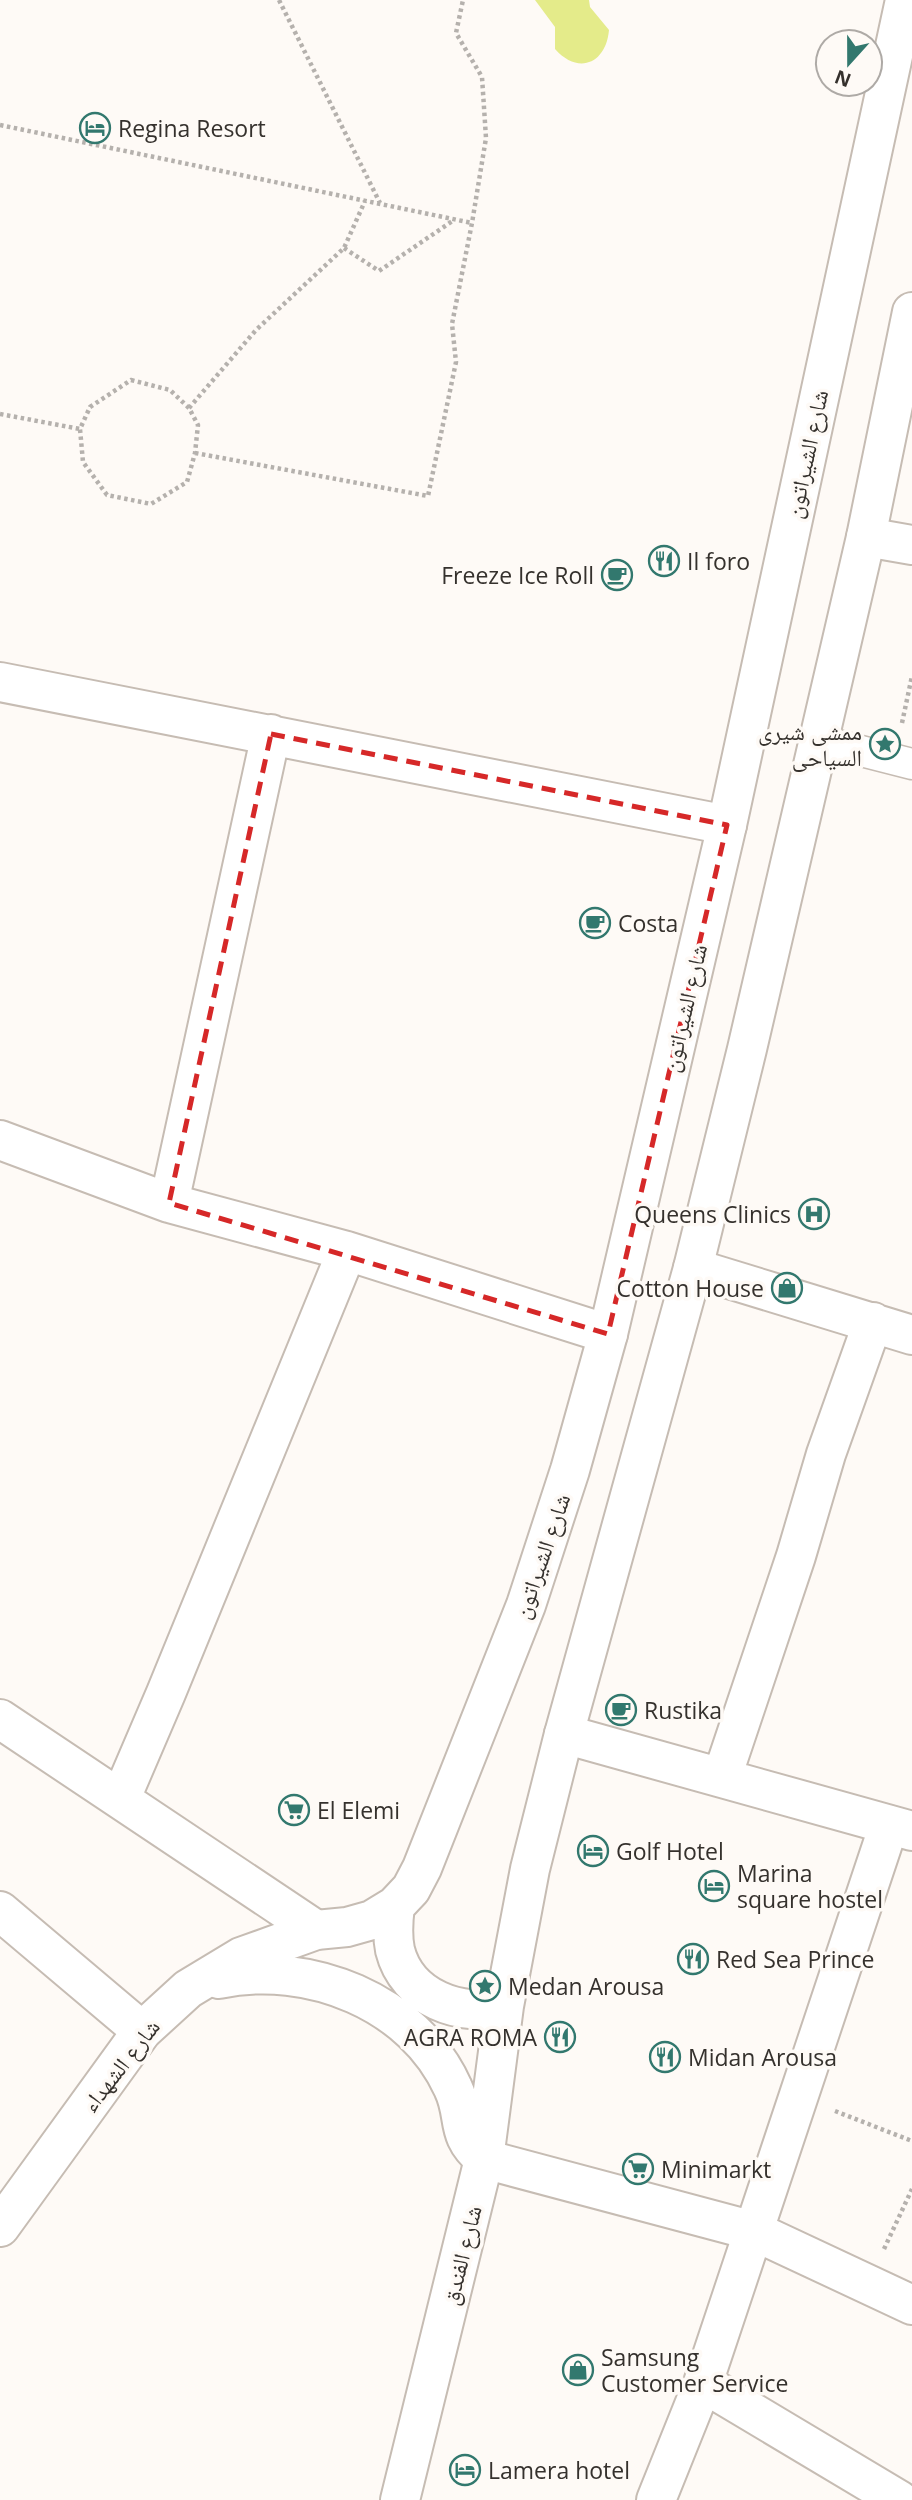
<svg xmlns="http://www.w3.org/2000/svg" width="912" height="2500" font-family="'Open Sans','Noto Naskh Arabic',sans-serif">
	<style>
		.water { fill: #e4eb8a }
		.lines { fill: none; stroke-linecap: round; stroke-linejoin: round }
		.pedestrian-casing { stroke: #c6bcb3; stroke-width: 33 }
		.minor-casing { stroke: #c6bcb3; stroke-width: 42 }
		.tertiary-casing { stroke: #c6bcb3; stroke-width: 42 }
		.path { stroke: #b5b1ad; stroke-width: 4.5; stroke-dasharray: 3.5 3.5; stroke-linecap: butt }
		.pedestrian { stroke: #fff; stroke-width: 30 }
		.minor { stroke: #fff; stroke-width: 38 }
		.tertiary { stroke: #fff; stroke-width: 38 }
		.marked { fill: none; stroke: #d62828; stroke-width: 5; stroke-dasharray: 14 9; stroke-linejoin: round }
		.labels { text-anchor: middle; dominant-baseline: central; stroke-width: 7; stroke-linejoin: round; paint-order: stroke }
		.poi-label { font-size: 23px; fill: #35312d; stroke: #fefaf6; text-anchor: start }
		.street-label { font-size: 23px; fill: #35312d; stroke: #fefaf6 }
	</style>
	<rect width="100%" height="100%" fill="#fefaf6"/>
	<!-- water -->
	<path class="water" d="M535,0H589L590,7L609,30C606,64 578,75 555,49V27Z"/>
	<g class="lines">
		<!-- pedestrian casing -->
		<g class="pedestrian-casing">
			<path id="pedestrian" d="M818,740L912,764"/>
		</g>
		<!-- minor casing -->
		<g class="minor-casing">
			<path id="minor" d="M866,537L912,545
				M0,682L727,825
				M0,1140L169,1203L347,1251L608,1334
				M169,1203L271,734
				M693,1268L912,1335
				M0,1719L316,1930
				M564,1734L912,1831
				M722,1777L796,1556L826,1454L873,1322
				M121,1798L166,1693L347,1251
				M0,1911L142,2031
				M484,2159L754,2231L912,2305
				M703,2383L899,2500
				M656,2500L703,2383L889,1825"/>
		</g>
		<!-- tertiary casing -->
		<g class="tertiary-casing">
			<path id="tertiary" d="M395,1906C393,1921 392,1935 395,1950C407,1998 461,2018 504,2006
				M219,1979C308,1960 414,2001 453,2088C467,2117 454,2134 484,2159
				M0,2227L142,2031L188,1989L241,1957L316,1930L347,1927L372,1920L395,1906L411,1889L422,1868L526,1605L570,1470L608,1334L727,825L905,0
				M400,2500L484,2159L504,2006L530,1869L564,1734L693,1268L747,1049L866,537L912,312"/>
		</g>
		<!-- path -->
		<path class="path" d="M279,0L380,203
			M0,125L472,223
			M344,248L379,271L454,220
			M131,380L170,390L189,408L198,425L195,453L187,482L151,504L107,495L83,462L80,429L90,407Z
			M189,408L256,330L344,248L365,201
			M0,414L80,429
			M195,453L428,496L456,362L452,324L472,223L486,138L482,77L456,33L463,0
			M902,723L912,676
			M835,2111L912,2141
			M884,2249L912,2189"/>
		<!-- pedestrian -->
		<use href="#pedestrian" class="pedestrian"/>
		<!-- minor -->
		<use href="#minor" class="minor"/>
		<!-- tertiary -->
		<use href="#tertiary" class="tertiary"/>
	</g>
	<!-- marked area -->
	<path class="marked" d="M271,734L727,825L608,1334L169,1203Z"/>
	<!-- icons -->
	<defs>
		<g id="hotel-ring" transform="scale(1.575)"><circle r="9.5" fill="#fefaf6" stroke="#32786e" stroke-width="1.5"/><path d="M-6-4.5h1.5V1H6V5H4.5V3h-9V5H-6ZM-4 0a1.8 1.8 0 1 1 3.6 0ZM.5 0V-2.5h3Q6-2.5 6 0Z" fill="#32786e"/></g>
		<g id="restaurant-ring" transform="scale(1.575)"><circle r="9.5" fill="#fefaf6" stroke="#32786e" stroke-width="1.5"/><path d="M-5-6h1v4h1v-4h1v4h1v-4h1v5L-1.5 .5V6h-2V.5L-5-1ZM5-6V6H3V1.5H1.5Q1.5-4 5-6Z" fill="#32786e"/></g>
		<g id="cafe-ring" transform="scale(1.575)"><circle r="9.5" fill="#fefaf6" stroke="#32786e" stroke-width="1.5"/><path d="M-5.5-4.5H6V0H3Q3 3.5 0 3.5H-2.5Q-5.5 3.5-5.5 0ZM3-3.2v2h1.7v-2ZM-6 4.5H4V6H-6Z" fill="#32786e"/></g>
		<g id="sight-ring" transform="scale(1.575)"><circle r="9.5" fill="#fefaf6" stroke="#32786e" stroke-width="1.5"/><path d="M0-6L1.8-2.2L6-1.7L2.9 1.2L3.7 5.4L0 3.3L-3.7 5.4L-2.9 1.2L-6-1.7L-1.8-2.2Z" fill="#32786e"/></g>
		<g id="hospital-ring" transform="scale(1.575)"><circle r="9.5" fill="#fefaf6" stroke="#32786e" stroke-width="1.5"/><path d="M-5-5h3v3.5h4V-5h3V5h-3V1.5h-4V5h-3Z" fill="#32786e"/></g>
		<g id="shop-ring" transform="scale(1.575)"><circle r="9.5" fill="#fefaf6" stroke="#32786e" stroke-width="1.5"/><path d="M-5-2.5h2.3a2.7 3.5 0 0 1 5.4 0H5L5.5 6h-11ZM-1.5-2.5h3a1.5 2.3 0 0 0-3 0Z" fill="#32786e"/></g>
		<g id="supermarket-ring" transform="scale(1.575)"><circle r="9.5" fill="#fefaf6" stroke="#32786e" stroke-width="1.5"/><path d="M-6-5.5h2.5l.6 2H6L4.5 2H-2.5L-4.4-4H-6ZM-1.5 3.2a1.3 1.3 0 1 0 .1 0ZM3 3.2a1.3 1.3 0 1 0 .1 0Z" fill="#32786e"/></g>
	</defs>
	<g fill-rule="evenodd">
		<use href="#hotel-ring" x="95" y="128"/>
		<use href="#restaurant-ring" x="664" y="561"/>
		<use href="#cafe-ring" x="617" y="575"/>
		<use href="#sight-ring" x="885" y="744"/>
		<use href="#cafe-ring" x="595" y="923"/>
		<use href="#hospital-ring" x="814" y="1214"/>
		<use href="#shop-ring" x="787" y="1288"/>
		<use href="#cafe-ring" x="621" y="1710"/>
		<use href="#supermarket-ring" x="294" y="1810"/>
		<use href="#hotel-ring" x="593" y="1851"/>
		<use href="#hotel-ring" x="714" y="1886"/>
		<use href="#restaurant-ring" x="693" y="1959"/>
		<use href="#sight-ring" x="485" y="1986"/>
		<use href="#restaurant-ring" x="560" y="2037"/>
		<use href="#restaurant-ring" x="665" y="2057"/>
		<use href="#supermarket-ring" x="638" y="2169"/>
		<use href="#shop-ring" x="578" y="2370"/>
		<use href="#hotel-ring" x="465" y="2470"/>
	</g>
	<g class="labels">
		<!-- poi labels -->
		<g class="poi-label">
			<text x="118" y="128">Regina Resort</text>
			<text x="687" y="561">Il foro</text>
			<text x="594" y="575" text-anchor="end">Freeze Ice Roll</text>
			<text x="862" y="731" text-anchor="end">ممشى شيرى<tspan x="862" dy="26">السياحى</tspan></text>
			<text x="618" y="923">Costa</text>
			<text x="791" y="1214" text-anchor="end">Queens Clinics</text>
			<text x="764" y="1288" text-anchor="end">Cotton House</text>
			<text x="644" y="1710">Rustika</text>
			<text x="317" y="1810">El Elemi</text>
			<text x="616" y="1851">Golf Hotel</text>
			<text x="737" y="1873">Marina<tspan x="737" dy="26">square hostel</tspan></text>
			<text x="716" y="1959">Red Sea Prince</text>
			<text x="508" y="1986">Medan Arousa</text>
			<text x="537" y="2037" text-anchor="end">AGRA ROMA</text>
			<text x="688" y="2057">Midan Arousa</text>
			<text x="661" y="2169">Minimarkt</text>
			<text x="601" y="2357">Samsung<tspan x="601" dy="26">Customer Service</tspan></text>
			<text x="488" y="2470">Lamera hotel</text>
		</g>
		<!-- street labels -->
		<g class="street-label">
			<text transform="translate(806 454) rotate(-78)">شارع الشيراتون</text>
			<text transform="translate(684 1008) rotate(-77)">شارع الشيراتون</text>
			<text transform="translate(541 1556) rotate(-71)">شارع الشيراتون</text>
			<text transform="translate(120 2065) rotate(-52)">شارع الشهداء</text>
			<text transform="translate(461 2255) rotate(-76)">شارع الفندق</text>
		</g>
	</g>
	<!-- north arrow -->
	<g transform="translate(849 63) rotate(201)"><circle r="33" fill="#fefaf6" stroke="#aeaaa6" stroke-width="2"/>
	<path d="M0-5L12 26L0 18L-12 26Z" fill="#32786e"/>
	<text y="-10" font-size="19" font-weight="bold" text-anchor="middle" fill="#35312d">N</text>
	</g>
</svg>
